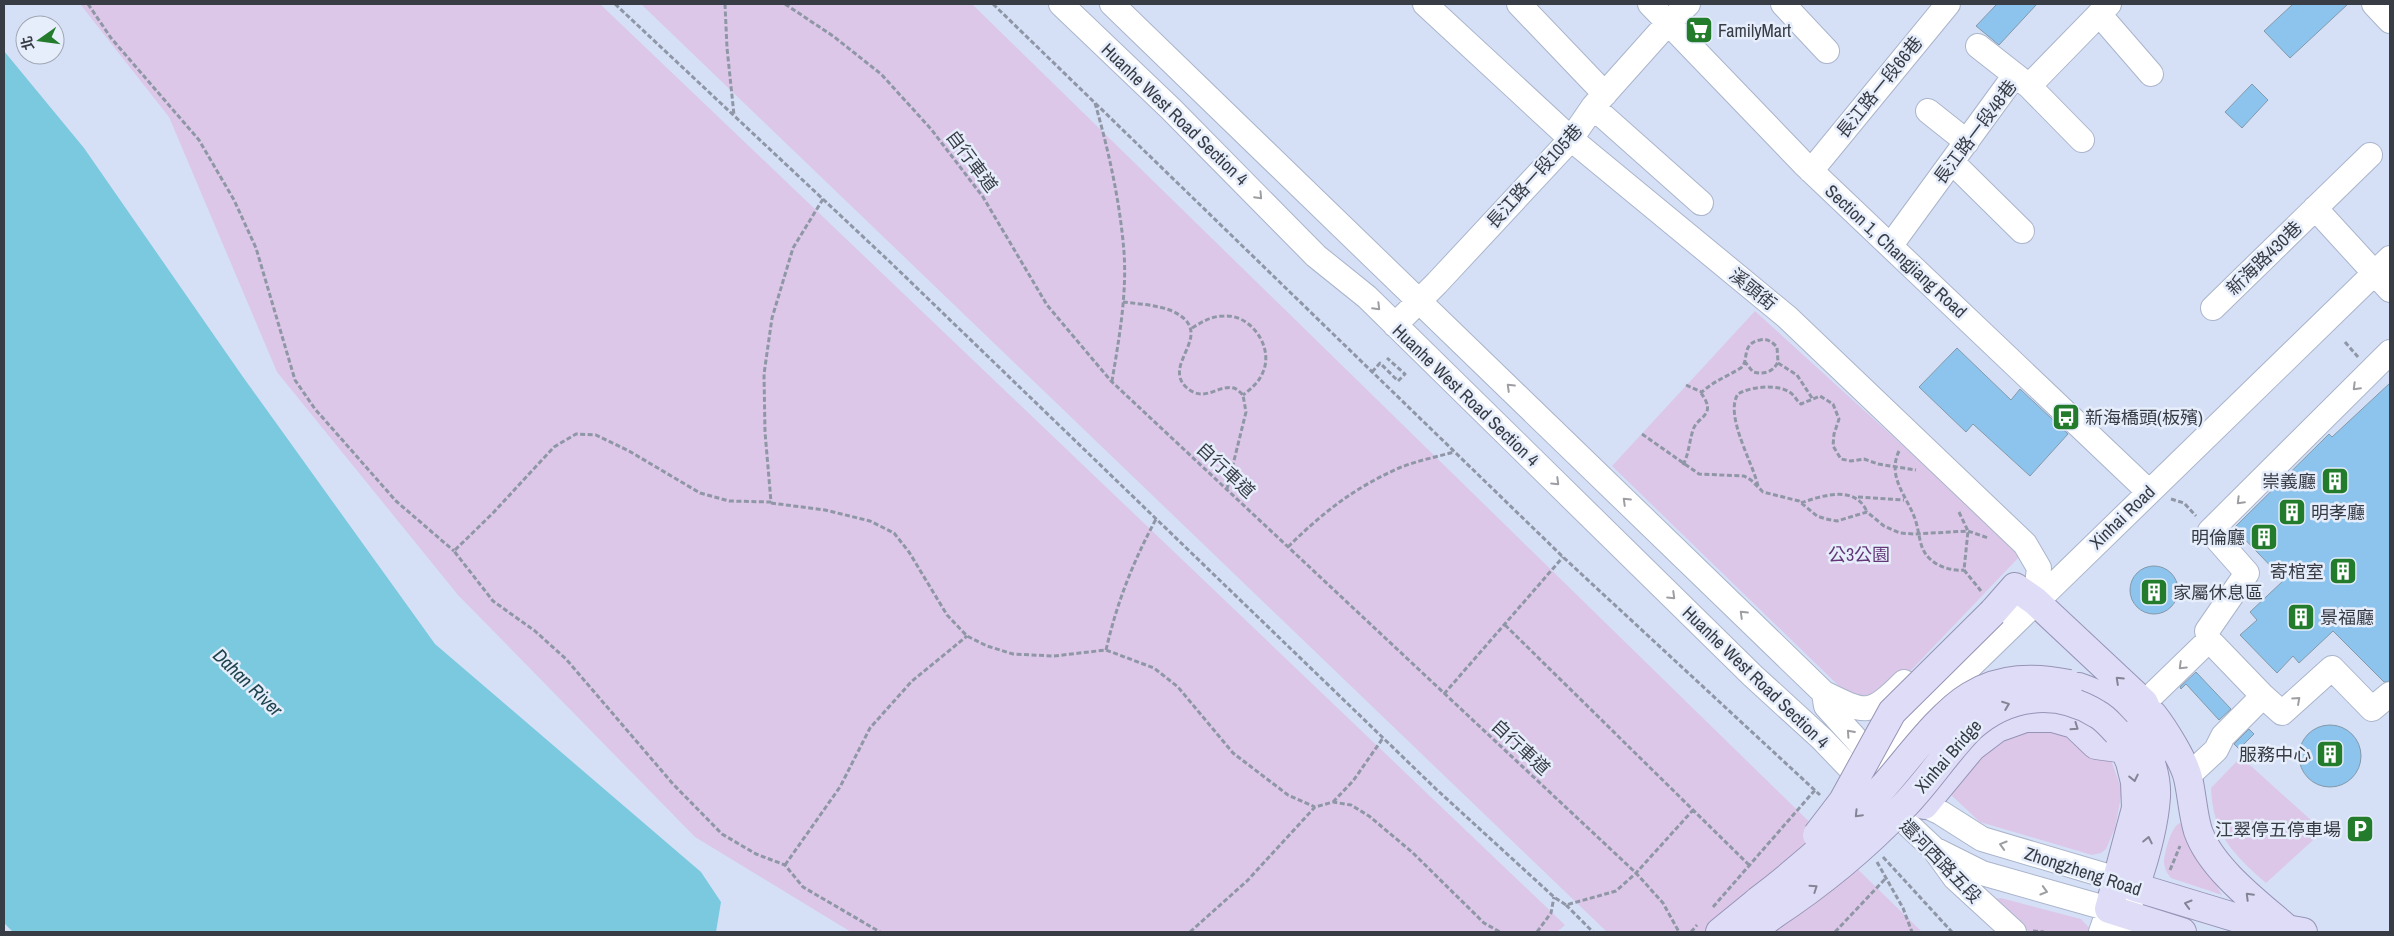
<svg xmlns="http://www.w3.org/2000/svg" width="2394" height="936" font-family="'Archivo Narrow','Noto Sans TC',sans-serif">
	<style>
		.green { fill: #dcc7e8 }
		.water { fill: #7bc9df }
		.building { fill: #8cc4ee; stroke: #8499a9 }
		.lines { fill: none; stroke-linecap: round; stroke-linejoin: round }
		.minor-casing { stroke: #aab5cb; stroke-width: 26 }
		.major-casing { stroke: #9694b5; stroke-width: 30 }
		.path { stroke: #8f97a7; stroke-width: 3; stroke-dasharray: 5 2.5; stroke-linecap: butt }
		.minor { stroke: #fff; stroke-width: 24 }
		.major { stroke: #dedcf7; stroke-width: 28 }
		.major-bridge-casing { stroke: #9694b5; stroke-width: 30; stroke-linecap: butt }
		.major-bridge { stroke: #dedcf7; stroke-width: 28 }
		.oneway { stroke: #9c9ea2 }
		.oneway2 { stroke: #838495 }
		.labels { text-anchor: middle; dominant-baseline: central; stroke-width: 5; stroke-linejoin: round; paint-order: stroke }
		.poi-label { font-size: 18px; fill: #383c45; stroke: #e6edfb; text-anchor: start }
		.street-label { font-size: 18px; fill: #383c45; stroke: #e6edfb }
		.park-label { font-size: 18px; fill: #633778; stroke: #e6edfb }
		.water-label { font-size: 19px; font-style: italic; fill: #1d424c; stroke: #e6edfb }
	</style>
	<rect width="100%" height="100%" fill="#d5e0f7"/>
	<!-- green -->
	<path class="green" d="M80,4H600L1565,925L1557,932H851L695,837L458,595L277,372L169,117Z
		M641,4H972L1922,932H1607Z
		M1755,311L2022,554L1895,687L1866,699L1842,689L1612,466Z
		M2065,723L2110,757L2122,791L2115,828L2106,849L2101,853L2092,855L1980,822L1949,793L1960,772L2010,730Z
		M2241,757L2323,831L2266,883C2233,854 2213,835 2211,788Z
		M2180,823L2222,895L2171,878C2167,873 2165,870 2164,863C2164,854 2171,826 2180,823Z
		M2001,898L2081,919L2093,932H2029L1995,899Z"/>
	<!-- water -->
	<path class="water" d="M4,51L84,148L243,377L435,644L701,872L721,902L716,932H13L4,923Z"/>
	<!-- building -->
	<path class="building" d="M1997,4H2037L1999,45L1976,26Z
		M2293,4H2348L2290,58L2264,31Z
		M2252,84L2268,100L2242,128L2225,112Z
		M1957,348L2011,400L2020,389L2068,434L2030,476L1973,424L1966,432L1919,387Z
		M2390,383V681L2384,682L2333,631L2299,663L2293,656L2277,673L2240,635L2257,620L2250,612L2284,580L2234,528L2329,434L2332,437Z
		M2130 590a24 24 0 1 1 48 0a24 24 0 1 1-48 0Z
		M2196,672L2231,709L2219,720L2186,684L2181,689L2180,687Z
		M2299 756a31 31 0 1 1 62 0a31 31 0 1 1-62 0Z
		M2249,729L2254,734L2239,749L2234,744Z"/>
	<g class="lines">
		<!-- minor casing -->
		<g class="minor-casing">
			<path id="minor" d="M1061,4L1171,109L1316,256L1367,297L1753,676L1822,739L1870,789L1934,849L1955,878L2014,932
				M1112,4L1824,693L1826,706L1883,769L1924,805L1941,813L1982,839L2117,879L2135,887L2123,932
				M1425,4L1571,139L1787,317L2025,544L2039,568L2035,601
				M1519,4L1605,94
				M1650,4L1804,164L2148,491
				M1783,4L1827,51
				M2374,4L2390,21
				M2099,14L2151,74
				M1978,46L2015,75
				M2029,86L2082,140
				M1593,107L1701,203
				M1928,111L1967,142
				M1952,162L2022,231
				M1811,171L1948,4
				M2315,208L2390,290
				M1891,245L2015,75L2029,86L2109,4
				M2213,308L2370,155
				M1395,325L1437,283L1571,139L1593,107L1668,23L1688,4
				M2209,640L2263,696
				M1824,693C1866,714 1870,716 1904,682
				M2144,703L2209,640L2207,631L2247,573L2210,531L2390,352
				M1879,775L1913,727L1950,686L2390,258
				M2188,776L2216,750L2223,736L2263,696L2282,713L2332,668L2372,709L2390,694
				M1938,851L1982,873L2109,909L2101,932"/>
		</g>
		<!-- major casing -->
		<g class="major-casing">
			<path id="major" d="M1993,612L2015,587L2035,601L2144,703L2155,732L2153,754
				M2079,687C2087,690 2096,693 2103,698C2132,716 2158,762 2156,797C2154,827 2145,858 2135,887L2257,924L2303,932
				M2153,715C2164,729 2184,761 2188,778C2192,795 2193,815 2198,831C2211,868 2256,902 2285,927
				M2119,737L2130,762L2135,782L2136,808L2109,909L2182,932
				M1924,805L1972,747L1997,728L2025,718H2053L2074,724L2096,745L2126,749
				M1720,932L1758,901
				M1751,932L1773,915"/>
		</g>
		<!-- path -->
		<path class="path" d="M88,4L111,38L199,140L234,200L256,248L295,380L315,409L396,501L454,551
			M615,4L890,262L1436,789L1554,897L1566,905L1616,891L1636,873L1693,810
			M725,4L727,48L734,115
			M785,4L833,36L881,74L931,129L983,197L1047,305L1111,381L1636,873L1663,903L1679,932
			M993,4L1563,557L1820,795
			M1095,103C1109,152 1120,202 1124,252C1127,295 1119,339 1112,381
			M823,199L793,248L772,318L764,374L765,432L771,502L729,501L700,493L629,451L596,435L576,434L554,447L493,513L454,551L493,601L535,631L566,659L673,784L722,834L756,854L785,865L803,887L880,932
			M1123,302C1139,304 1158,305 1172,311C1219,333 1161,363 1186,387C1204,404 1218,384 1234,388C1237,389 1241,393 1243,395L1246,412L1227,489
			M1192,328C1202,322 1211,316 1224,316C1251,314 1274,347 1263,372C1259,382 1252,388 1243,395
			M2345,342L2358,357
			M1778,363L1797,375L1812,398
			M1372,372L1380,363L1398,381L1405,374L1387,358
			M1686,385L1702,392C1714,381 1726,377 1739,369C1751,363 1739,344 1760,340C1767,338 1772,342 1777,347L1778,362C1773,372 1764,375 1753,372L1745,362
			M1642,434L1699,474L1744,476L1751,480L1763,492L1799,501L1817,516L1826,519L1837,521L1867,512L1884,526L1900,533L1915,534L1968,531L1988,538
			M1899,451C1886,478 1909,498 1916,522C1920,535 1919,548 1929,558C1938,567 1951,571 1964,570
			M1683,465C1689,454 1689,442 1693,430C1697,416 1718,416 1701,393
			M1758,486C1753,463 1724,415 1738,394C1751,386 1782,383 1793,395C1796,398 1797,401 1801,404L1820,396L1833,404L1839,419L1834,434L1833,446L1841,459L1851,461L1864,459L1878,464L1916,470
			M1858,497L1904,500
			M2171,499L2184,503L2196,516
			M771,503L825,510L870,521L894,533L909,552L947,615L967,636L987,646L1013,654L1054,656L1106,650L1154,668L1178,687L1233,753L1288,795L1315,807
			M1801,503C1823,495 1856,485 1867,512
			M1959,512L1968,531L1964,570L1981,591
			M1288,547C1322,513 1354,488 1399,468C1416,461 1436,457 1454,452
			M1505,625L1749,865
			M1106,650C1117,602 1133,562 1156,519
			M1444,694L1563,557
			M1333,802L1353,781L1383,738
			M1883,857L1952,932
			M1877,862L1903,908L1912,932
			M785,865L840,787L870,728L912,681L967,636
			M2170,870L2180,846
			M1566,905L1593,932
			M1713,907L1815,790
			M2033,931L2044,932
			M1190,932L1247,881L1315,807L1333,802L1351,805L1369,816L1412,852L1484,923L1500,932
			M1537,932L1551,913L1554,897
			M1691,932L1697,925
			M1835,932L1886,878"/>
		<!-- minor -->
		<use href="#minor" class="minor"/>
		<!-- major -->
		<use href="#major" class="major"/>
		<!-- major-bridge casing -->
		<g class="major-bridge-casing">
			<path id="major-bridge" d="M1817,835L1843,801L1892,712L1993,612
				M1758,901C1804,866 1845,829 1884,786C1908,759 1940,714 1970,696C2001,677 2034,677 2069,684
				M1773,915C1820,884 1863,849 1902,808C1927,783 1946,752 1971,727C2007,695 2055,688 2097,714C2105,718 2111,726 2117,732"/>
		</g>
		<!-- major-bridge -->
		<use href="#major-bridge" class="major-bridge"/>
	</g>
	<!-- one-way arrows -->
	<defs><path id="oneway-chevron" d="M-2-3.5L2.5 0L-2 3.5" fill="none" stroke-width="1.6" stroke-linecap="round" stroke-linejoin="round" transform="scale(1.25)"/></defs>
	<g class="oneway">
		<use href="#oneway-chevron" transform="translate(1259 196) rotate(46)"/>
		<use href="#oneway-chevron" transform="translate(1377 307) rotate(45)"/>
		<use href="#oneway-chevron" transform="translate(1510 387) rotate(-136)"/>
		<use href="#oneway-chevron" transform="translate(2356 387) rotate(135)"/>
		<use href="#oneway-chevron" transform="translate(1556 482) rotate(44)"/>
		<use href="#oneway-chevron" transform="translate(1626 501) rotate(-136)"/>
		<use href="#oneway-chevron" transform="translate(2240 501) rotate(135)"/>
		<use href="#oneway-chevron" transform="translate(1672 596) rotate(44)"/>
		<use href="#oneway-chevron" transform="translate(1743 614) rotate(-136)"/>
		<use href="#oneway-chevron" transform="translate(2182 666) rotate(136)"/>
		<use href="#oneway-chevron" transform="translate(2297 700) rotate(-42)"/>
		<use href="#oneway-chevron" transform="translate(1850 733) rotate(-132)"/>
		<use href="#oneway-chevron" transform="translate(2003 845) rotate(-163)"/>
		<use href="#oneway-chevron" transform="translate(2044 891) rotate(16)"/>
	</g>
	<g class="oneway2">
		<use href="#oneway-chevron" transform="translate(2119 680) rotate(-137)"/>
		<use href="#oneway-chevron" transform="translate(2006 705) rotate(-21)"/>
		<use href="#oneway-chevron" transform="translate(2075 727) rotate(35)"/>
		<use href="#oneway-chevron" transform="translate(2134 778) rotate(78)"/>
		<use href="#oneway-chevron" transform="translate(1858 814) rotate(134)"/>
		<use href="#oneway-chevron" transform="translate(2148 840) rotate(-78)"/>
		<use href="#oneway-chevron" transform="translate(1814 888) rotate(-34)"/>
		<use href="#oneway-chevron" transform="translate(2249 896) rotate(-135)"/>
		<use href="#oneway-chevron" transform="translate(2188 904) rotate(-164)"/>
	</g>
	<!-- icons -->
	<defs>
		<g id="supermarket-square" transform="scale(1.4375)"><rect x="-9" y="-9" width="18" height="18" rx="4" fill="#227c2c" stroke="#e6edfb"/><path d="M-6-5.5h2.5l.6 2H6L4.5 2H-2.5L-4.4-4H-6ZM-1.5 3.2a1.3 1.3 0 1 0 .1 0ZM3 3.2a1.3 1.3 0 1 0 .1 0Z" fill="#fff"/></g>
		<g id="bus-square" transform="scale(1.4375)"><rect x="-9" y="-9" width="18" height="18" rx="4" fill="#227c2c" stroke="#e6edfb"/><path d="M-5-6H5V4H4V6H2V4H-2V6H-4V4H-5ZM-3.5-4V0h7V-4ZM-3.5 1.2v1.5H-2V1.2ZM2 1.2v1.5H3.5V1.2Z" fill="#fff"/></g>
		<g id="building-square" transform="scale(1.4375)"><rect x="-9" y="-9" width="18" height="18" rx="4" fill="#227c2c" stroke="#e6edfb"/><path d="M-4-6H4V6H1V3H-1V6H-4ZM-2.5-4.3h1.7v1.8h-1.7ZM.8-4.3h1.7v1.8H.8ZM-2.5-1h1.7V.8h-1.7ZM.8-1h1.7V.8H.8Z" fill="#fff"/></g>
		<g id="parking-square" transform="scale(1.4375)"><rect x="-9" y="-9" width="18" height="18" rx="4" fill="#227c2c" stroke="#e6edfb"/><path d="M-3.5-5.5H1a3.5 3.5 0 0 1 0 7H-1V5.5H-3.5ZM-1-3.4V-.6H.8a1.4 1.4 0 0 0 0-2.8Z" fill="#fff"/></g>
	</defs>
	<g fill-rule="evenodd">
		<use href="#supermarket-square" x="1699" y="30"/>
		<use href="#bus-square" x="2066" y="417"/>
		<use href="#building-square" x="2335" y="481"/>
		<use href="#building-square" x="2292" y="512"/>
		<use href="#building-square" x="2264" y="537"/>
		<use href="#building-square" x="2343" y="571"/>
		<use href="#building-square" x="2154" y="592"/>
		<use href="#building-square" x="2301" y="617"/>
		<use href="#building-square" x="2330" y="754"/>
		<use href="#parking-square" x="2360" y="829"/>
	</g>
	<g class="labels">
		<!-- poi labels -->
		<g class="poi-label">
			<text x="1718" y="30">FamilyMart</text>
			<text x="2085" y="417">新海橋頭(板殯)</text>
			<text x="2316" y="481" text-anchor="end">崇義廳</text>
			<text x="2311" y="512">明孝廳</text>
			<text x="2245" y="537" text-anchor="end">明倫廳</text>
			<text x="2324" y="571" text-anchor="end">寄棺室</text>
			<text x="2173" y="592">家屬休息區</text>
			<text x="2320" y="617">景福廳</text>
			<text x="2311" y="754" text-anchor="end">服務中心</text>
			<text x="2341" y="829" text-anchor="end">江翠停五停車場</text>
		</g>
		<!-- street labels -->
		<g class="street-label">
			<text transform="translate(1879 87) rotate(-51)">長江路一段66巷</text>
			<text transform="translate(1175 114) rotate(44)">Huanhe West Road Section 4</text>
			<text transform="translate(1975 132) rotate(-53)">長江路一段48巷</text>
			<text transform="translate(972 161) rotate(53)">自行車道</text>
			<text transform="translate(1534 176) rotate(-48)">長江路一段105巷</text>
			<text transform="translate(1896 251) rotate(43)">Section 1, Changjiang Road</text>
			<text transform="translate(2264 258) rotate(-44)">新海路430巷</text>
			<text transform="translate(1753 289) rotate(39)">溪頭街</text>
			<text transform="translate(1466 395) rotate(44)">Huanhe West Road Section 4</text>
			<text transform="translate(1226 470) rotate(43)">自行車道</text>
			<text transform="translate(2122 517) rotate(-44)">Xinhai Road</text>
			<text transform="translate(1756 677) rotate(44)">Huanhe West Road Section 4</text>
			<text transform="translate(1521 747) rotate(43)">自行車道</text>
			<text transform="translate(1948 756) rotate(-49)">Xinhai Bridge</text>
			<text transform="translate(1941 861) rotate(46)">還河西路五段</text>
			<text transform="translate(2083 871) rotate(18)">Zhongzheng Road</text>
		</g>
		<!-- park labels -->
		<g class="park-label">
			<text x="1859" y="554">公3公園</text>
		</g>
		<!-- water labels -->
		<g class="water-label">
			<text transform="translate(248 682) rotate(44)">Dahan River</text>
		</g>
	</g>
	<!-- border -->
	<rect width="2394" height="936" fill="none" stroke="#383c45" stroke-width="10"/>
	<!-- north arrow -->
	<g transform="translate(40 40) rotate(256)"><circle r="24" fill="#e6edfb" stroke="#a0a6b2"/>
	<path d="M0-4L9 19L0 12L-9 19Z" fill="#227c2c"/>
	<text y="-8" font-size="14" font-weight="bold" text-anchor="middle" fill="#383c45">北</text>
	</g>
</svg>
